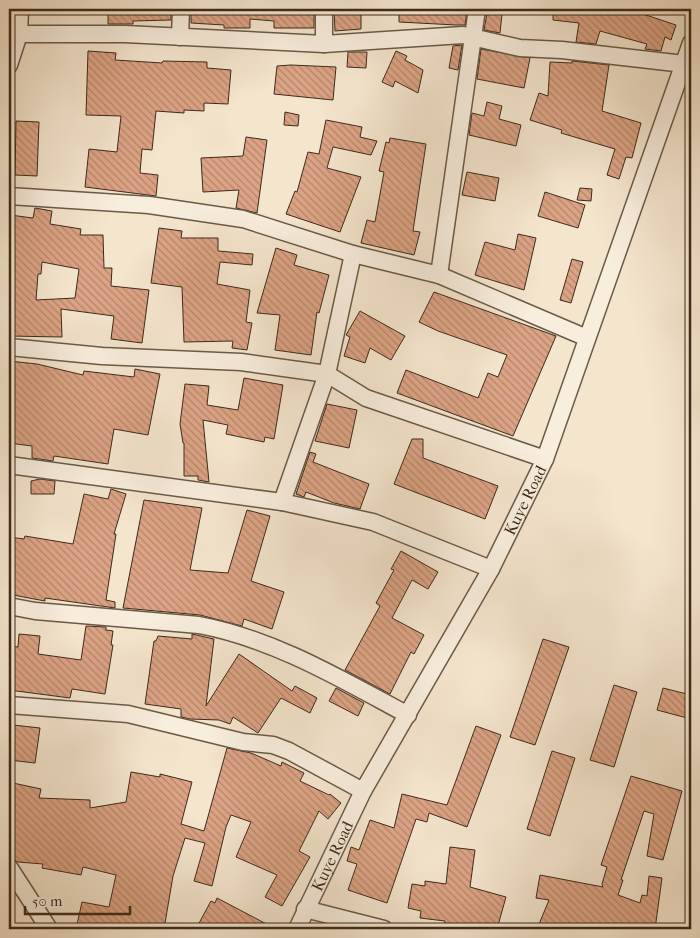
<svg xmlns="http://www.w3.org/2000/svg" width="700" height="938" font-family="'IM FELL French Canon',serif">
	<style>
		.building { fill: url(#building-back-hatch); stroke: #3c2b1a; fill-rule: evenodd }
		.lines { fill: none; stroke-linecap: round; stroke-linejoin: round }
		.minor-casing { stroke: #6a5a47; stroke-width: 19 }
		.minor { stroke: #f8eede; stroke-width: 16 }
		.labels { text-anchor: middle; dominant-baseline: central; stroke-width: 5; stroke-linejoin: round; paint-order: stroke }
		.street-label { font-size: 16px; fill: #3c2b1a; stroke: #f8eede }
	</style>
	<defs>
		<pattern id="building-back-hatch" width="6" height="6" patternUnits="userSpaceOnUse" patternTransform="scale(1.25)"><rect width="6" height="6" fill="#dca384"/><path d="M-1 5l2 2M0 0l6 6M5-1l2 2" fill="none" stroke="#b4856b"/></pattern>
	</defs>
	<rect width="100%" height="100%" fill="#f4e5cd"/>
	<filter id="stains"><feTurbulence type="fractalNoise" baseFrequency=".004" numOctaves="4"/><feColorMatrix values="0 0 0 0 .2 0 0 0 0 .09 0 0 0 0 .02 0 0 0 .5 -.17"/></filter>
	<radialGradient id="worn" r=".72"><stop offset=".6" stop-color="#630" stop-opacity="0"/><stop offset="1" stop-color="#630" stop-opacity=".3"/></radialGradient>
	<!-- building -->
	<path class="building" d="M108,9H171V20L133,21V24H108Z
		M191,9H314V28H274V21L250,19V28H224V25L191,23Z
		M334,9H361V29L335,31Z
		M399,9H463L467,11L465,25H456L399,22Z
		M553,9H638L637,12L676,25L671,40L665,37L661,51L645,49L647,44L600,31L596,44L576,42L579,23L553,20Z
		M487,13L502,14L500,33L484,30Z
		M462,45L458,70L449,68L453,46Z
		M481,49L530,58L524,88L477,79Z
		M88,51L116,53L115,60L162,63L163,61L207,62V68L231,70L228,104L204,103V111L184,110V113L156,111L152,150L142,149L140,173L158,175L156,196L85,187L89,149L117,152L121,116L86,115Z
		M396,51L407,56L405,60L423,70L418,93L395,81L393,87L382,82Z
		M348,52H367L366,68L347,67Z
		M572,61L609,65L602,111L641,123L632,158L626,157L619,179L607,175L615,149L561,133L562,130L530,120L539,93L548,96L550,62L572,63Z
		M291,65L336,67L333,100L274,94L277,66Z
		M487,102L502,106L499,119L521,125L516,146L469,135L472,113L484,116Z
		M285,112L299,115L298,126L284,125Z
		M326,120L362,127L360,137L377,141L371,155L333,147L327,168L361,177L340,232L286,214L295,191L297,192L308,152L319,154Z
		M16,121L39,122L37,176L15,175Z
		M246,137L267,140L257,213L236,208L239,190L203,192L201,158L243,156Z
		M390,138L426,144L413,231L420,232L414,255L361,243L367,220L375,222L384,172L379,171L386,142L389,143Z
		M467,172L499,178L495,201L462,195Z
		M580,188L592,189L591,201L577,200Z
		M545,192L585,205L578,228L538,216Z
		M35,208L52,211L50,224L81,229L80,235H103L104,268H112L111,286L149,290L142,343L111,339L114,316L61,309L62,337L9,336L10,215L33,218ZM42,262L79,269L75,298L36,300L38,274H41Z
		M159,228L182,231L181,238H218V251L253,254L252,265L220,262L217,284L250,290L246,322L252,323L247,350L232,348L233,341L184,342L182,287L151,283Z
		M518,234L536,238L524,290L475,275L485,242L515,250Z
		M276,248L297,255L294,265L329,275L319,313L317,312L311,355L275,350L280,315L257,313Z
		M572,259L583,262L571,303L560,300Z
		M434,292L556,336L513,436L397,393L406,370L478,398L488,373L498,377L507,355L438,331L419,322Z
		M360,311L405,336L391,360L370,348L365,363L344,356L350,337L346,335Z
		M9,361L37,364L83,375L84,371L134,377L135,369L160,374L148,435L114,429L108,464L54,456L53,461L32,458V446L9,443Z
		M244,378L283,385L274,439L265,437L264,442L226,434L228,425L203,420L209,482L198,480V476H184V443H183L180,424L185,384L209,386L207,405L238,410Z
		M327,404L357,410L349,448L315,441Z
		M412,439H423V458L498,486L485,519L394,484Z
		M310,452L316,454L313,462L369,484L360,509L334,503L306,492L304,497L296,494Z
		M40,479L55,481L54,494H31V481Z
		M111,489L126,494L114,534H116L106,600L115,602V608L45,598V601L13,595L14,590H9V537L24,539L25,536L73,544L84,494L108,499Z
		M144,500L202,508L190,570L228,573L247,510L270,516L251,581L284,592L272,629L244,619L242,626L200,615L123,608Z
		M401,551L438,572L428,589L412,580L392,618L424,635L414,654L411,652L390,694L345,670L380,606L376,603L394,570L391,569Z
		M86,626L106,627V630L113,631L111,645H113L105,694L72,689L70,698L9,690V646L18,647L19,634L40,636L38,654L81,660Z
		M192,634L214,639L206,706L239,654L292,691L295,686L317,698L310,713L281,698L258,733L233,717L230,724L219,720L190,719L181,717V709L145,704L154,641H156L158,636L192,639Z
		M543,639L569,647L535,745L510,737Z
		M614,685L637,692L614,767L590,760Z
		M336,688L364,703L358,716L329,701Z
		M663,688L691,695V719L657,710Z
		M13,725L40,728L35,763L9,760Z
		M476,726L501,735L467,827L429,813L427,822L416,819L387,903L348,890L357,864L347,861L351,847L359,850L370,820L394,828L402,794L447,805Z
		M227,748L251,753L281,766L282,762L304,773L300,781L329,795L330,794L341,803L328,819L319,811L299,851L310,857L282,906L265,897L277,875L236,857L251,822L231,815L226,827L212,886L194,881L205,843L185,838L173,876L164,929H76L82,902L109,907L116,875L83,867L81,875L42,868L43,864L18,862L9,857L14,818L9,817V806L13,783L41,789L39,798L90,800V808L126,802L131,772L160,777V774L192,782L181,824L204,831Z
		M552,751L575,758L550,836L527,829Z
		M631,776L682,791L663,860L647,856L654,814L644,811L621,880H623L618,895L640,903L642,895L647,896L649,876L662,878L655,929H537L549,900L536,898L540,875L603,887L602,884L607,867L601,865Z
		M450,847L475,850L470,887L506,897L497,929H444L445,921L420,918L421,911L408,908L412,884L425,886V881L446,884Z
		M217,898L276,929H205L198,925L211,901L215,903Z"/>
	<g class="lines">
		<!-- minor casing -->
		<g class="minor-casing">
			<g id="minor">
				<path d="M19,34H125L324,44L463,35L520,48L562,50L684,64"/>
				<path d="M180,37L181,9"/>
				<path d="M324,44V9"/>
				<path d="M9,65L19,34L20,9"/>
				<path d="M9,196L149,205L243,219L353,254L439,275L587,338"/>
				<path d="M439,275L477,9"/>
				<path d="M9,347L102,356L241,362L327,374L366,398L545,459"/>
				<path d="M9,465L282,502L373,522L491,569"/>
				<path d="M282,502L327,374L353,254"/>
				<path d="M9,606L35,611L199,625C274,639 341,679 408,715"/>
				<path d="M9,705L128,714L243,742L273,745L289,751L363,791"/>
				<path d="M9,867L49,929"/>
				<path d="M305,909L384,929"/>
				<path id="s1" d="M297,929L363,791L491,569L545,459L691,43"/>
			</g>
		</g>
		<!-- minor -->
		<use href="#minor" class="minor"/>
	</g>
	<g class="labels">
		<!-- street labels -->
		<g class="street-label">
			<text stroke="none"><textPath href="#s1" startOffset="486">Kuye Road</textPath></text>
			<text stroke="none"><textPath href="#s1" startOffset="81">Kuye Road</textPath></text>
		</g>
	</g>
	<!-- margin -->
	<rect width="700" height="938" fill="none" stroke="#f4e5cd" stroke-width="30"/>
	<rect x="10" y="10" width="680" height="918" fill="none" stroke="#3c2b1a" stroke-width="2.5"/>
	<rect x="15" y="15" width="670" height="908" fill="none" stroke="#3c2b1a"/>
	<!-- scale -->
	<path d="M25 906v8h105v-8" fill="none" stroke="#3c2b1a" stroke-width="2.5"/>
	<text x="32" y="906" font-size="15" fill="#3c2b1a" stroke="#f8eede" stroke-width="4" paint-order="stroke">50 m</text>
	<rect width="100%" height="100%" filter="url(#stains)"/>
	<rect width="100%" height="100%" fill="url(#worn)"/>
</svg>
